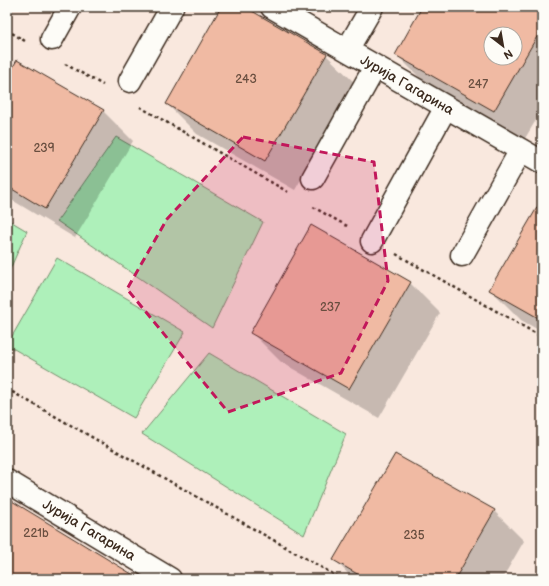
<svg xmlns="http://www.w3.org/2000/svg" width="549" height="586" font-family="'Balsamiq Sans',sans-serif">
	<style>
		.green { fill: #aef0ba; stroke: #748d6c }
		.shadow { fill: #0003; fill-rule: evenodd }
		.building { fill: #f0baa3; stroke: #3b2a1e; fill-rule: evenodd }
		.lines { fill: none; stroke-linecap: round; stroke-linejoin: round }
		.minor-casing { stroke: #3b2a1e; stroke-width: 25 }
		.path { stroke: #3b2a1e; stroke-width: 2.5; stroke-dasharray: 3 3; stroke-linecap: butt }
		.minor { stroke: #fdfcf7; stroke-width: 22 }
		.marked { fill: #c2185b; fill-opacity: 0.2; stroke: #c2185b; stroke-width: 3; stroke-dasharray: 8 5; stroke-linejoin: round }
		.labels { text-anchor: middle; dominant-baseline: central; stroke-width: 3; stroke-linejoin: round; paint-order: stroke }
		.number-label { font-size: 12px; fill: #684e3f }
		.street-label { font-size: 14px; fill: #3b2a1e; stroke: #fdfcf7 }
	</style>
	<rect width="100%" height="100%" fill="#f9e8de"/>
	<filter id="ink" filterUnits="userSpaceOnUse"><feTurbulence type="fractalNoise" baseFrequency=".025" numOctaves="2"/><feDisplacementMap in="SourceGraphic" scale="8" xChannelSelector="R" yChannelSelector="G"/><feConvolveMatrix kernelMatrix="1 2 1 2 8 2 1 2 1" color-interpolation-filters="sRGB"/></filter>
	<g filter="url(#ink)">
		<!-- green -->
		<path class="green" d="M116,137L263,222L212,328L57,221Z
			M7,219L27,231L7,276Z
			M57,258L185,332L134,418L7,345Z
			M209,353L346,434L304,535L142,434Z"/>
		<!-- shadow -->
		<path class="shadow" d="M222,7H243L326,55L356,84L295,190L197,134L167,104Z
			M423,7H542V110L524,140L426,84L396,54ZM491,34H515V58H491Z
			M7,79L103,111L133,141L75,238L7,197Z
			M542,201V332L521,320L491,290Z
			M410,283L440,313L379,418L281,362L251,332Z
			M494,511L524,541L502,579H353L335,560Z"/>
		<!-- building -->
		<path class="building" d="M221,7H245L327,54L265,161L166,104Z
			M422,7H542V28L494,111L395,55ZM491,34H515V58H491Z
			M17,60L104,110L45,209L7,186V77Z
			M542,199V320L489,290Z
			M311,225L411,282L349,389L250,333Z
			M395,454L495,510L455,579H366L333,560Z
			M7,498L140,579H7Z"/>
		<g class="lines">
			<!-- minor casing -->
			<g class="minor-casing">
				<path id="minor" d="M272,7L542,162
					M52,39L70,7
					M347,50L372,7
					M130,81L172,7
					M313,178L375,67
					M372,241L446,107
					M462,255L521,150
					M7,481L170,579"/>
			</g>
			<!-- path -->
			<path class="path" d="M7,30L25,41
				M65,64L103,85
				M140,107L288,192
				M313,207L349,227
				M396,254L542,337
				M7,389L342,579"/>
			<!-- minor -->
			<use href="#minor" class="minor"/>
		</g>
	</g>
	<!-- marked area -->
	<path class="marked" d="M243,137L374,162L388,281L341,373L228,412L127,289L167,219Z"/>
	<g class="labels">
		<!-- number labels -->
		<g class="number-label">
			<text x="246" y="79">243</text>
			<text x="478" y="84">247</text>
			<text x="44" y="148">239</text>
			<text x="330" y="307">237</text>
			<text x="36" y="533">221b</text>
			<text x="414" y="535">235</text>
		</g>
		<!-- street labels -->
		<g class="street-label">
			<text transform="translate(407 85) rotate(30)">Јурија Гагарина</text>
			<text transform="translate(89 530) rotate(31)">Јурија Гагарина</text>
		</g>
	</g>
	<!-- margin -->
	<rect width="549" height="586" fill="none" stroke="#fdfcf7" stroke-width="24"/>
	<rect x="12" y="12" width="525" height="562" fill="none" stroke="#3b2a1e" stroke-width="1.5" filter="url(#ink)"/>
	<!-- north arrow -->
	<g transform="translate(503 46) rotate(149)"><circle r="19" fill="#fdfcf7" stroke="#afa8a0"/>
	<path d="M0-3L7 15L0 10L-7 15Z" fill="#3b2a1e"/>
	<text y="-6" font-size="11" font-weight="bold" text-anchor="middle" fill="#3b2a1e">N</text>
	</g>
</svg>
